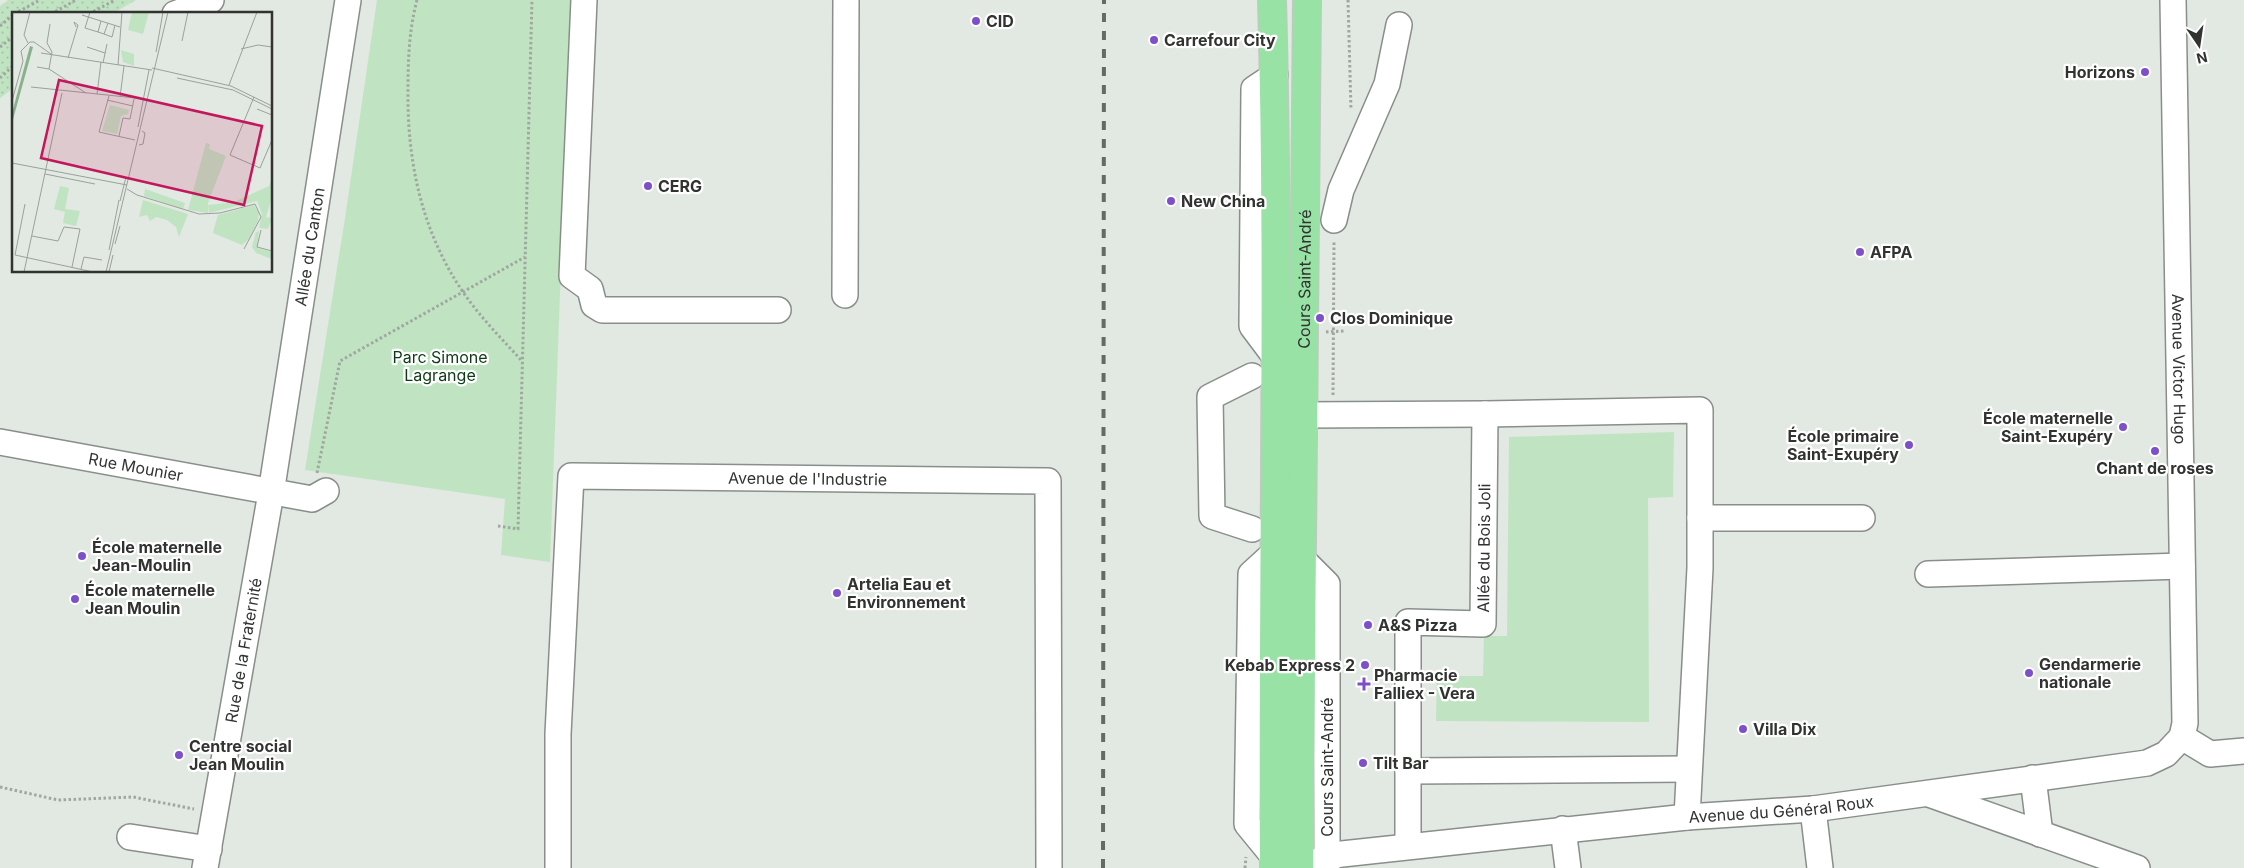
<svg xmlns="http://www.w3.org/2000/svg" width="2244" height="868" font-family="Inter,sans-serif">
	<style>
		.grass { fill: url(#grass-dots) }
		.park { fill: #c0e4c2 }
		.lines { fill: none; stroke-linecap: round; stroke-linejoin: round }
		.minor-casing { stroke: #898e8a; stroke-width: 28 }
		.major-casing { stroke: #c5c6c5; stroke-width: 30 }
		.path { stroke: #a1a6a1; stroke-width: 3; stroke-dasharray: 2.5 2.5; stroke-linecap: butt }
		.minor { stroke: #fff; stroke-width: 25 }
		.major { stroke: #98e2a5; stroke-width: 28 }
		.rail { stroke: #666a66; stroke-width: 4; stroke-dasharray: 9 9; stroke-linecap: butt }
		.poi-dot { fill: #7d50c9; stroke: #fff; stroke-width: 2 }
		.labels { text-anchor: middle; dominant-baseline: central; stroke-width: 4.5; stroke-linejoin: round; paint-order: stroke }
		.poi-label { font-size: 16px; font-weight: bold; fill: #313331; stroke: #fff; text-anchor: start }
		.street-label { font-size: 16px; fill: #313331; stroke: #fff }
		.park-label { font-size: 16px; fill: #0b3b15; stroke: #fff }
		.inset-road { fill: none; stroke: #9ba09b; stroke-width: 1 }
		.view { fill: #c2185b; fill-opacity: 0.15; stroke: #c2185b; stroke-width: 2.5 }
		.inset-edge { fill: none; stroke: #313331; stroke-width: 2.5 }
	</style>
	<defs>
		<pattern id="grass-dots" width="8" height="8" patternUnits="userSpaceOnUse" patternTransform="scale(1.25)"><rect width="8" height="8" fill="#c0e4c2"/><path d="M2 2h.1M6 6h.1" fill="none" stroke="#a5c4a7" stroke-width="1.8" stroke-linecap="round"/></pattern>
	</defs>
	<rect width="100%" height="100%" fill="#e2e8e2"/>
	<!-- grass -->
	<path class="grass" d="M8,0H136L112,14H14V88L0,98V6Z"/>
	<!-- park -->
	<path class="park" d="M377,0H571L550,562L501,555L505,499L305,470L345,218Z
		M1674,432L1673,497L1648,498L1649,722L1436,721L1437,676H1483L1484,636H1507L1509,437Z"/>
	<g class="lines">
		<!-- minor casing -->
		<g class="minor-casing">
			<g id="minor">
				<path d="M584,0L572,276L590,289L594,305L602,310H778"/>
				<path id="s1" d="M2173,0L2185,723L2182,737"/>
				<path d="M175,14L211,0"/>
				<path d="M1275,75L1254,89L1252,326L1276,358"/>
				<path d="M1334,220L1341,190L1387,84L1399,25"/>
				<path d="M845,295L846,0"/>
				<path d="M1302,415L1485,414L1700,410V568L1687,817"/>
				<path id="s2" d="M0,442L312,499L326,491"/>
				<path d="M1700,518H1862"/>
				<path d="M1252,529L1212,516L1210,397L1252,376"/>
				<path d="M1301,558L1327,584V868"/>
				<path d="M1928,574L2182,566"/>
				<path d="M1408,771L1689,769"/>
				<path d="M2033,778L2040,834"/>
				<path d="M1929,794L2137,868"/>
				<path d="M1813,809L1820,868"/>
				<path d="M1563,829L1568,868"/>
				<path d="M130,837L209,849"/>
				<path id="s3" d="M1408,846V622L1483,624L1485,414"/>
				<path d="M1274,857L1247,824L1251,574L1274,553"/>
				<path id="s4" d="M205,868L271,493L348,0"/>
				<path id="s5" d="M558,868V734L571,476L1048,481L1049,868"/>
				<path id="s6" d="M1307,868L1327,856L1342,854L1687,817L1813,809L2147,763L2166,754L2182,737L2210,754L2244,751"/>
			</g>
		</g>
		<!-- major casing -->
		<g class="major-casing">
			<g id="major">
				<path d="M1272,0C1280,289 1272,579 1274,868"/>
				<path id="s7" d="M1299,868L1307,0"/>
			</g>
		</g>
		<!-- path -->
		<path class="path" d="M417,0C409,30 408,60 408,90C407,162 422,232 463,292C480,317 502,339 522,361
			M1348,0L1351,110
			M14,14L40,0
			M51,14L76,0
			M89,14L115,0
			M0,26L14,14
			M0,47L14,36
			M0,78L14,65
			M1326,332L1345,331
			M1333,395L1334,241
			M317,473L340,361L525,257
			M498,526L518,529L532,0
			M0,787L58,800L133,797L194,809
			M1245,868L1246,857"/>
		<!-- minor -->
		<use href="#minor" class="minor"/>
		<!-- major -->
		<use href="#major" class="major"/>
		<!-- rail -->
		<path class="rail" d="M1103,868L1104,0"/>
	</g>
	<!-- markers -->
	<g class="poi-dot">
		<circle cx="976" cy="21" r="5"/>
		<circle cx="1154" cy="40" r="5"/>
		<circle cx="2145" cy="72" r="5"/>
		<circle cx="648" cy="186" r="5"/>
		<circle cx="1171" cy="201" r="5"/>
		<circle cx="1860" cy="252" r="5"/>
		<circle cx="1320" cy="318" r="5"/>
		<circle cx="2123" cy="427" r="5"/>
		<circle cx="1909" cy="445" r="5"/>
		<circle cx="2155" cy="451" r="5"/>
		<circle cx="82" cy="556" r="5"/>
		<circle cx="837" cy="593" r="5"/>
		<circle cx="75" cy="599" r="5"/>
		<circle cx="1368" cy="625" r="5"/>
		<circle cx="1365" cy="665" r="5"/>
		<circle cx="2029" cy="673" r="5"/>
		<path d="M1361.5 676.5h5v5h5v5h-5v5h-5v-5h-5v-5h5z"/>
		<circle cx="1743" cy="729" r="5"/>
		<circle cx="179" cy="755" r="5"/>
		<circle cx="1363" cy="763" r="5"/>
	</g>
	<g class="labels">
		<!-- poi labels -->
		<g class="poi-label">
			<text x="986" y="21">CID</text>
			<text x="1164" y="40">Carrefour City</text>
			<text x="2135" y="72" text-anchor="end">Horizons</text>
			<text x="658" y="186">CERG</text>
			<text x="1181" y="201">New China</text>
			<text x="1870" y="252">AFPA</text>
			<text x="1330" y="318">Clos Dominique</text>
			<text x="2113" y="418" text-anchor="end">École maternelle<tspan x="2113" dy="18">Saint-Exupéry</tspan></text>
			<text x="1899" y="436" text-anchor="end">École primaire<tspan x="1899" dy="18">Saint-Exupéry</tspan></text>
			<text x="2155" y="468" text-anchor="middle">Chant de roses</text>
			<text x="92" y="547">École maternelle<tspan x="92" dy="18">Jean-Moulin</tspan></text>
			<text x="847" y="584">Artelia Eau et<tspan x="847" dy="18">Environnement</tspan></text>
			<text x="85" y="590">École maternelle<tspan x="85" dy="18">Jean Moulin</tspan></text>
			<text x="1378" y="625">A&amp;S Pizza</text>
			<text x="2039" y="664">Gendarmerie<tspan x="2039" dy="18">nationale</tspan></text>
			<text x="1355" y="665" text-anchor="end">Kebab Express 2</text>
			<text x="1374" y="675">Pharmacie<tspan x="1374" dy="18">Falliex - Vera</tspan></text>
			<text x="1753" y="729">Villa Dix</text>
			<text x="189" y="746">Centre social<tspan x="189" dy="18">Jean Moulin</tspan></text>
			<text x="1373" y="763">Tilt Bar</text>
		</g>
		<!-- street labels -->
		<g class="street-label">
			<text stroke="none"><textPath href="#s4" startOffset="630">Allée du Canton</textPath></text>
			<text stroke="none"><textPath href="#s7" startOffset="589">Cours Saint-André</textPath></text>
			<text stroke="none"><textPath href="#s1" startOffset="369">Avenue Victor Hugo</textPath></text>
			<text stroke="none"><textPath href="#s2" startOffset="138">Rue Mounier</textPath></text>
			<text stroke="none"><textPath href="#s5" startOffset="629">Avenue de l'Industrie</textPath></text>
			<text stroke="none"><textPath href="#s3" startOffset="375">Allée du Bois Joli</textPath></text>
			<text stroke="none"><textPath href="#s4" startOffset="221">Rue de la Fraternité</textPath></text>
			<text transform="translate(1327 767) rotate(-90)">Cours Saint-André</text>
			<text stroke="none"><textPath href="#s6" startOffset="480">Avenue du Général Roux</textPath></text>
		</g>
		<!-- park labels -->
		<g class="park-label">
			<text x="440" y="357">Parc Simone<tspan x="440" dy="18">Lagrange</tspan></text>
		</g>
	</g>
	<!-- overview -->
	<g transform="translate(12 12)">
		<rect width="260" height="260" fill="#e2e8e2"/>
		<path d="M109,38L122,42V54L111,50ZM259,168L260,185L254,205L260,206L256,217L247,216L250,202L245,189L197,201L196,193L222,190L257,174ZM133,177L170,190L173,191L171,197L132,184ZM131,188L176,202L167,225L164,215L155,208L144,205L138,209L135,203L127,205ZM242,193L247,201L246,209L237,227L230,233L201,221L206,203ZM247,219L245,236L260,240V247L244,241L240,235L244,220Z" fill="#c0e4c2"/>
		<path d="M206,203L214,208L212,212L224,208L227,217L234,220L229,232L228,226L216,220V217L201,221Z" fill="#c0e4c2"/>
		<path d="M120,0H137L131,22L116,18ZM98,93L117,98L116,102L109,104L105,122L90,119ZM194,131L198,132L197,137L214,144L196,191V201L176,198ZM48,174L57,176L53,197L68,199L64,214L51,211L53,200L42,197Z" fill="#c0e4c2"/>
		<path d="M18,34L21,35L0,111V101Z" fill="#88b28c"/>
		<path class="inset-road" d="M78,0L73,16L86,20L89,9M70,3L108,15M86,20L92,22L96,11M92,22L100,25L103,13M170,29L176,0M16,31L12,23L18,0M75,35L93,41M229,37L246,33L260,35M9,39L18,30H22L39,42M144,40L151,0M29,41L140,58M56,46L66,13L62,10L64,15M91,51L95,32M106,53L110,0M25,55L37,57L74,81M140,56L219,74L260,94M37,57L40,40L35,31L38,12M165,66L221,78L260,97M217,73L245,0M19,75L133,87M85,82L89,50M97,84L87,120L123,128M108,85L112,54M242,85L218,143L248,156L260,128M95,88L121,94M0,89L11,49L9,39M245,97L260,103M126,115L137,58M107,124L111,106L118,107L122,87M127,133L131,132L133,121L130,119M0,151L115,173M33,162L83,172M115,177L125,183L187,202L208,201L243,192L249,205L232,237M108,189L114,165M13,192L3,243L81,260M249,218L245,235L260,239M20,224L46,229L52,215L68,217L60,255M103,232L108,214M97,238L107,188M69,257L72,245L90,248M12,260L50,81M94,260L156,0M97,260L101,243"/>
		<path class="view" d="M47,68L250,114L232,193L29,146Z"/>
		<rect width="260" height="260" class="inset-edge"/>
	</g>
	<!-- north arrow -->
	<g transform="translate(2199 45) rotate(167)" stroke="#ffffff" stroke-width="4" paint-order="stroke">
	<path d="M0-4L9 19L0 12L-9 19Z" fill="#313331"/>
	<text y="-8" font-size="14" font-weight="bold" text-anchor="middle" fill="#313331">N</text>
	</g>
</svg>
